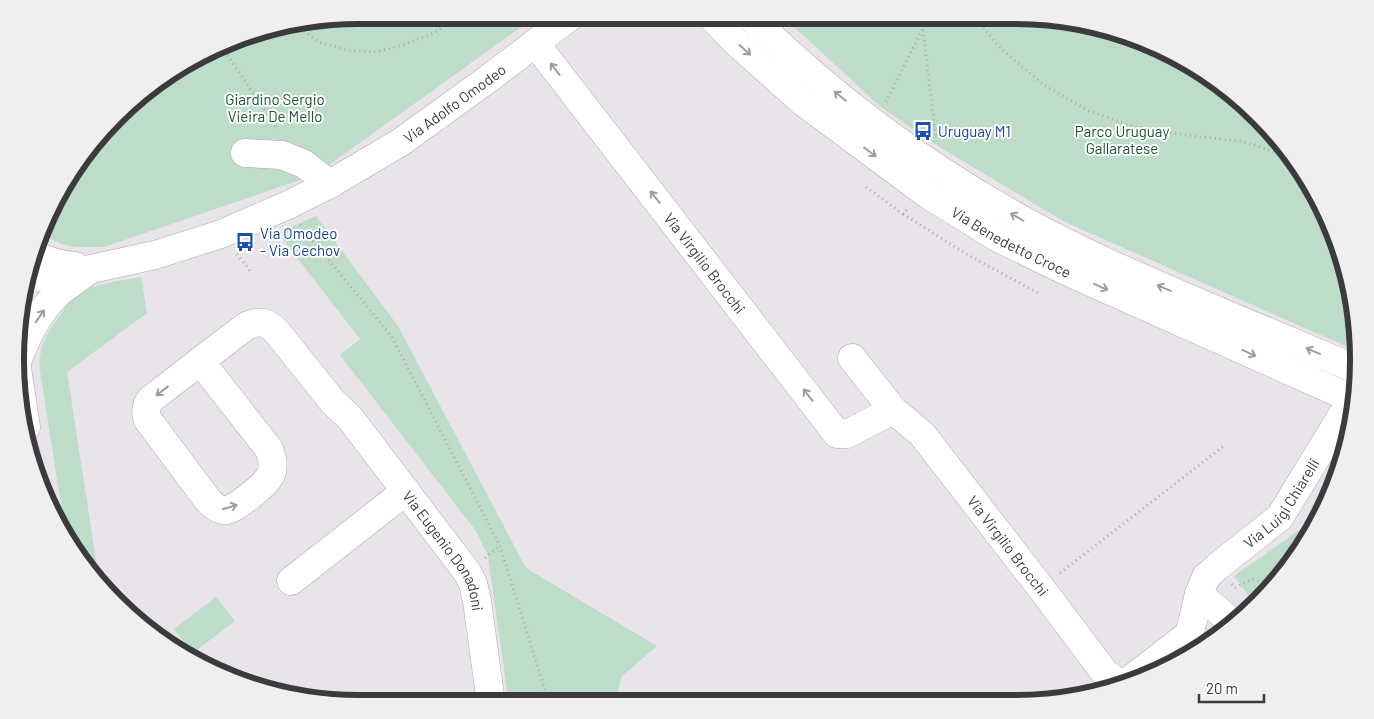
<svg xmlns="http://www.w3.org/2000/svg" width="1374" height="719" font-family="Barlow,sans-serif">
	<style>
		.green { fill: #bdddc9 }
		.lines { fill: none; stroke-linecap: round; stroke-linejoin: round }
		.minor-casing { stroke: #aca9af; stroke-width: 29 }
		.path { stroke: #adaaaf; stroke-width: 3; stroke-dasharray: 1 4; stroke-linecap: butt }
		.minor { stroke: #fff; stroke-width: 28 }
		.oneway { stroke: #9d9c9e }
		.labels { text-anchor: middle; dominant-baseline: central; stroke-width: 4; stroke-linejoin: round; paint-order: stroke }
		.park-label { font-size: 15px; fill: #195135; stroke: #fff }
		.street-label { font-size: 15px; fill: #3b3a3c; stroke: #fff }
		.transit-label { font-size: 15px; fill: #164399; stroke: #fff; text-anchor: start }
		.rim { fill: none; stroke: #3b3a3c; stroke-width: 6 }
	</style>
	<rect width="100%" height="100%" fill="#e8e4ea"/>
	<!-- green -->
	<path class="green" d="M360,15H538L315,175L104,247C83,247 59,250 44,232L73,168L150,86L248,33Z
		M781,15L1037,16L1104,27L1167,51L1224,86L1274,133L1313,188L1341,249L1356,315L1357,351L1065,222L936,145L881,107Z
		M316,216L398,326L526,568L657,646L621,677L616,702L509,703L488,556L476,531L340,355L360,339L278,233Z
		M141,277L147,313L67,372L100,586L65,530L40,371C37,341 54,324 70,301C88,283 117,282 141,277Z
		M1322,514L1274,586L1255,604L1234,576Z
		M216,597L235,621L193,653L174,629Z"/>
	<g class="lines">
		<!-- minor casing -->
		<g class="minor-casing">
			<g id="minor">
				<path id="s1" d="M710,15L736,42L803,102L930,196L1000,239L1068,272L1355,400"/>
				<path d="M749,15C831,97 929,169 1030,224C1083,253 1139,277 1195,301C1249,324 1303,347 1358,370"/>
				<path id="s2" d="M535,43L837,434H847L893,410"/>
				<path d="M245,153L282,155L304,164L330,184"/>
				<path d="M34,254C47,261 60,265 75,266"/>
				<path id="s3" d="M26,279L91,269L155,255L221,234L288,205L330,184L401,142L488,79L572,15"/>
				<path id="s4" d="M852,358L893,410L922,434L1041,588L1105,673L1121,685"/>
				<path d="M18,359C27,335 40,310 59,292C68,285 79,278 88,271"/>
				<path id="s5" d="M200,361L269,449C272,458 275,467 270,476C265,485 237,508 227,510C219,511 212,505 207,499L148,420C145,412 145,406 151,399L246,326C260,320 266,321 277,332L332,401L350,418L467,572L473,583L477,601L491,703"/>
				<path d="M17,368L26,427"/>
				<path d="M291,581L406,491"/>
				<path d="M1199,594L1234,624"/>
				<path id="s6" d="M1126,683L1188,635L1191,628L1199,594L1206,577L1217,567L1280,517L1352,399L1357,387"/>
			</g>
		</g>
		<!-- path -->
		<path class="path" d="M974,16L1001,49L1044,85L1089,111L1132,126L1193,136L1240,141L1255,145L1270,150L1286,159L1301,171
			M296,25L319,42L348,50L376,52L403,45L434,33L460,15
			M923,30L936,138
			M222,47L278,130
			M886,102L929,16
			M866,187L903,214L907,209
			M903,214L968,255L1038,293
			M300,225L392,337L500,546L549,703
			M237,254L250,271
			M485,558L500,546
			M1060,573L1225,445
			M1232,584L1235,588L1252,579L1275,585"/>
		<!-- minor -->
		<use href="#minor" class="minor"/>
	</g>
	<!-- one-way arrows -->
	<defs><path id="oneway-shaft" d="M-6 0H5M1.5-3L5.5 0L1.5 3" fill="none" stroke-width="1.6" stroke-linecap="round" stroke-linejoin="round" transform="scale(1.25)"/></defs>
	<g class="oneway">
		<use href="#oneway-shaft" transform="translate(745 50) rotate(42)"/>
		<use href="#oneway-shaft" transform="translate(555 69) rotate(-128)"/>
		<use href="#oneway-shaft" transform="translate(840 96) rotate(-141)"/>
		<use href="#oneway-shaft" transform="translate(870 152) rotate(37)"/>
		<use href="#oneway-shaft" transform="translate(655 197) rotate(-128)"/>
		<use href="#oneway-shaft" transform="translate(1017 217) rotate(-150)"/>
		<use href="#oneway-shaft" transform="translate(1101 287) rotate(24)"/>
		<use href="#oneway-shaft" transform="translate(1164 288) rotate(-157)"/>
		<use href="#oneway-shaft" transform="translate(40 316) rotate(-55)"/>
		<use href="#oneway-shaft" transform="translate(1313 351) rotate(-157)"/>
		<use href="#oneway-shaft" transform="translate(1249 353) rotate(24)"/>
		<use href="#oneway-shaft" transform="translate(162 391) rotate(142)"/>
		<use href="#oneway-shaft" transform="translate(808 395) rotate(-128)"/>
		<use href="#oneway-shaft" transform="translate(230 507) rotate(-17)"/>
	</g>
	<!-- icons -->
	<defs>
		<g id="bus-bare" transform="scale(1.5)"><path d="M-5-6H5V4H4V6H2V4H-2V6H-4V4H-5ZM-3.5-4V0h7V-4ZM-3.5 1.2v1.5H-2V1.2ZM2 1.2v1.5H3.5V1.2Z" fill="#1a4fb4" stroke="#fff" stroke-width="2.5" paint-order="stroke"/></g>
	</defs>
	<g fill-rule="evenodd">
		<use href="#bus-bare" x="923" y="131"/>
		<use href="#bus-bare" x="245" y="242"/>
	</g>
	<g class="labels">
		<!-- park labels -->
		<g class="park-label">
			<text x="275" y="99">Giardino Sergio<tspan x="275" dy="17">Vieira De Mello</tspan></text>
			<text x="1122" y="131">Parco Uruguay<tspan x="1122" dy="17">Gallaratese</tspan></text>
		</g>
		<!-- street labels -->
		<g class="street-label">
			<text stroke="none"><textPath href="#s3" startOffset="469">Via Adolfo Omodeo</textPath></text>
			<text stroke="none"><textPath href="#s1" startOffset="379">Via Benedetto Croce</textPath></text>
			<text stroke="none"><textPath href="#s2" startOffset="278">Via Virgilio Brocchi</textPath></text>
			<text stroke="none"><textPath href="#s6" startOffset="246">Via Luigi Chiarelli</textPath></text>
			<text stroke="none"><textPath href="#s4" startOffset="245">Via Virgilio Brocchi</textPath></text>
			<text stroke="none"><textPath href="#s5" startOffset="771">Via Eugenio Donadoni</textPath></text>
		</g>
		<!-- transit labels -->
		<g class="transit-label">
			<text x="938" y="131">Uruguay M1</text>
			<text x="260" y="233">Via Omodeo<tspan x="260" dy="17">- Via Cechov</tspan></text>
		</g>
	</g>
	<!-- crop -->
	<path d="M0 0H1374V719H0ZM359 24H1015A335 335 0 0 1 1350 359V360A335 335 0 0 1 1015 695H359A335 335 0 0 1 24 360V359A335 335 0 0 1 359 24Z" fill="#efefef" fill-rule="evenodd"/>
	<path class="rim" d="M359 24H1015A335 335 0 0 1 1350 359V360A335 335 0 0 1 1015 695H359A335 335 0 0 1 24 360V359A335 335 0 0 1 359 24Z"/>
	<!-- scale -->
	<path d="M1199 694v8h65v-8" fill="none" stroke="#3b3a3c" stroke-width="2.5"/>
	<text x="1206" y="694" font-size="15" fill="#3b3a3c" stroke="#ffffff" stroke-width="4" paint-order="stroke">20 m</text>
</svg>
